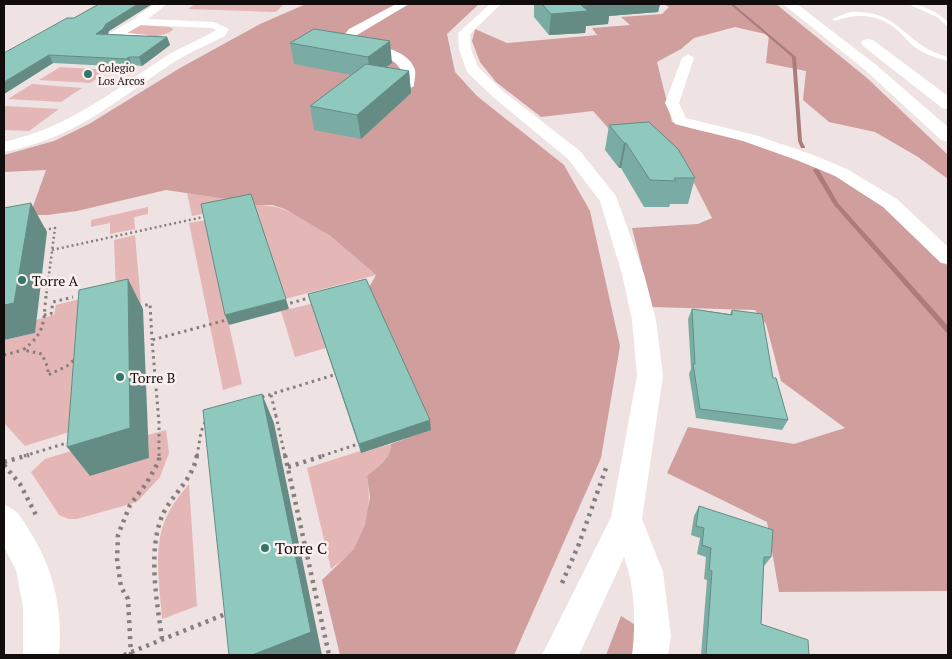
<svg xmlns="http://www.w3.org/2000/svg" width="952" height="659" font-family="'PT Serif',serif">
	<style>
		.green { fill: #e4b6b6 }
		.forest { fill: #d19e9e }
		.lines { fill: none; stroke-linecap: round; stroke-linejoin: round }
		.stream { fill: #ac7c7c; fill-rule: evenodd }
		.path-far2 { stroke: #867e7e; stroke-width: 2.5; stroke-dasharray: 2 3; stroke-linecap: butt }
		.path-far1 { stroke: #867e7e; stroke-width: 3; stroke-dasharray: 2.5 4; stroke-linecap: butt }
		.path { stroke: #867e7e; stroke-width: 4.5; stroke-dasharray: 3 5; stroke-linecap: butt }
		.lane { fill: #fff; fill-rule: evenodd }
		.street { fill: #fff; fill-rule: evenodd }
		.secondary { fill: #fff; fill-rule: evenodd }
		.wall { fill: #7baca3 }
		.shaded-wall { fill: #648c84 }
		.building { fill: #8fc8bd; stroke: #648c84 }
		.poi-dot { fill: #32776b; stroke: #fcf0ef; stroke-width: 2 }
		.labels { text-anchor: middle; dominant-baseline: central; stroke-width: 5; stroke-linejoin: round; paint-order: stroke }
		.far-poi-label { font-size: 11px; fill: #110d0d; stroke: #fcf0ef; text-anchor: start }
		.poi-label { font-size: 14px; fill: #110d0d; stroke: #fcf0ef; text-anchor: start }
		.near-poi-label { font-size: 16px; fill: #110d0d; stroke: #fcf0ef; text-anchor: start }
	</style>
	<rect width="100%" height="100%" fill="#eee2e2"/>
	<!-- green -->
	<path class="green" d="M195,4H284L276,12L188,9Z
		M137,25L169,27L172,28L173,30C158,40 142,36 125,35Z
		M60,67L109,70L90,83L39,80Z
		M32,84L82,88L61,102L8,99Z
		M4,106L59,109L29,131L4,130Z
		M187,193L253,203L192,216Z
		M254,205C303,203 341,247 376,275L285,299Z
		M148,207V214L134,217L135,229L110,234V223L91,227V220Z
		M206,220L242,384L223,390L189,223Z
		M135,235L141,304L88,317L82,428L25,446L4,423V340L35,333L36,320L54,315L56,305L116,290L114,240Z
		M311,304L326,348L295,357L281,311Z
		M166,430L169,453L160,477L137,502L77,519H69L59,515L31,472L45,459L91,445L90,476L149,458L148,435Z
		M391,444C391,459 377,467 367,476C371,500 369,527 355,548C349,556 338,563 331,569L307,468L360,451L361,453Z
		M189,484L197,606L162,619C160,587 152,546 167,516C172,504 181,494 189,484Z"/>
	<!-- forest -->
	<path class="forest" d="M306,4H479L447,34L455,72L477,96L564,165L590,211L620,346L601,458L514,655H340L322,580L354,549L365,525L370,497L367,476C377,467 391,459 391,444L431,429L368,289L376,275L329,235L285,209L272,205H254L253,203L166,190L77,211L47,215H30L46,170L4,172V155L54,141L89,124L180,68L260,24Z
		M664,4H776L867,78L948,155V179L918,157L875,132L829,122L803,100L806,71L766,63L769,35L735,27L694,38L681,49L657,62L672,122C696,132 721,133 746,141C796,155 845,176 888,207C909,222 929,247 948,266V591L779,592L767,522L667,473L688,427L794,444L845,428L781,381L766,324L755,310L652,307L632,228L698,224L712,218L688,171L609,129L593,111L541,117L496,82L480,62L472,41L475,29L507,43L597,35L592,28L630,25L621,17L662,14L669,7Z
		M621,616L653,636L650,655H606Z"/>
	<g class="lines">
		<!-- stream -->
		<path class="stream" d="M730,4H733L796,57L802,141L805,147V148H801L798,141L792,57Z
			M816,168L819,170L838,203L948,326V332H946L834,205L813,170Z"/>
		<!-- path-far2 -->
		<path class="path-far2" d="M44,230L55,228L46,297
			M52,250L208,216"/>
		<!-- path-far1 -->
		<path class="path-far1" d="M46,296C43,323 46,332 23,350L42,354L48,368V375L67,366L76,358
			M284,305L312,297
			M139,307L150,304L152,340
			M44,315L51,314L53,302L73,297
			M4,355L23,350
			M271,395L276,416
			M262,397L337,374
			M269,418L276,416L285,456
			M24,456L70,442
			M159,456V423L152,340L230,319
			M197,456L201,432L206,420
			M322,456L361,443"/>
		<!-- path -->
		<path class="path" d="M285,455L329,655
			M4,462L29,455
			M4,465L20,484L36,515
			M288,467L326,455
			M562,583L579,544L606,468
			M162,639C157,602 146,545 165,510C176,491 193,478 197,455
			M124,655L228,613
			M131,655L128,599L121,587L117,559L118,535L130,505L146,484L159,461V455"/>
		<!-- lane -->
		<path class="lane" d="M908,4C922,4 939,13 948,22V27L937,17Z
			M850,12C901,9 905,47 948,57V61C937,58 926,55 916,48C909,43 903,35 896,29C878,14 857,13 835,21L832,19Z"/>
		<!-- street -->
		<path class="street" d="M155,4H167L148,19L214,22L229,29L225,36C207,45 188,53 171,64C113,103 75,138 4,152V142C69,127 108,94 162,59C179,47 199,41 216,30L212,28L141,25L127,33L147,35L149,38L147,41L110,39L108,36L110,33L136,18L138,15Z
			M396,4H409L357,35L354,39C372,46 408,47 415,70C416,75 414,81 414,86L407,90L400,86L401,70C389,48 354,56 340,40L349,29Z
			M490,4H501L470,34L471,49L478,67L503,91L580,151L616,196L644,274L656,320L663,376L642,519L663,572L671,636L668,655H632C636,624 635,587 624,557L579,655H542L611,517L637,376L632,320L622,274L600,201L568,159L493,97L467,72L459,49L458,33Z
			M688,54L694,58L679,103L686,118L755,135L811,154L847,169L897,199L948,247V264L941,263L883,207L835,176L799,161L743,141L675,124L665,103L682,58Z
			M4,505C20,511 21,518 30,532C54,569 63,611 59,655H23V607L16,570L4,547Z"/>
		<!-- secondary -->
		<path class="secondary" d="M783,4H797L875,64L948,127V142L941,140L865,70Z
			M868,39L873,40L948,96V109L942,108L863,46L861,43L863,40Z"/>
	</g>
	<!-- wall -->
	<path class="wall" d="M99,4H152L109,31L108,34L167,37L170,45L142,66L132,65L129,67L53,63L4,94L74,18Z
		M534,4H660L658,12L609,16L608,24L586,26L585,33L549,35L534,17Z
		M314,29L392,63L386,67L409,71L411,93L361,139L314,130L310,106L351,75L294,64L290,43Z
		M609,125L695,178L688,204H670L669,207H644L621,168H619L605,150Z
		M308,294L431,430L361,453L311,304Z
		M692,309L730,314L732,310L773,378L788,420L782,430L696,418L689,374L691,369L688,319Z
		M699,506L771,557L765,565L764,566L761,624L809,655H701L707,580L704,579L706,557L697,554L700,538L691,535L694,516Z"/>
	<!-- shaded-wall -->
	<path class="shaded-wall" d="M138,4H152L109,31L106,37L96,34L106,24Z
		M601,4H660L658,12L609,16L608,24L586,26L585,33L549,35L551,14L583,11V6Z
		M167,37L170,45L142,66L139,57Z
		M390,41L392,63L370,79L368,57Z
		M49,55L53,63L4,94V82Z
		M129,57L132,65L129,67L126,59Z
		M409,71L411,93L361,139L357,115Z
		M624,143H626L621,168H619Z
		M31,203L47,232L35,333L4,340V305Z
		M128,279L143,309L149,458L90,476L67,447Z
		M286,299L289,309L229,325L225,315Z
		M262,394L274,423L322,655H252Z
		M430,420L431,430L361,453L359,444Z"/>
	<!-- building -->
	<path class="building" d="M99,4H138L106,24L103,29L96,34L167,37L139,57H129L126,59L49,55L4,82V53L67,18H74Z
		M542,4H580L588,11L551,14Z
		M581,4H611L583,6Z
		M314,29L390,41L368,57L290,43Z
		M366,64L409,71L357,115L310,106Z
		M649,122L678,149L695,178H674L676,181L650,180L626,143H624L609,125Z
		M251,194L286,299L225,315L201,204Z
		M31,203L14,303L4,305V208Z
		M128,279L130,428L67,447L79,290Z
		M366,279L430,420L359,444L308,294Z
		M692,309L732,315V310L762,314L773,378H776L788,420L700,409L693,364H695Z
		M262,394L311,632L252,655H229L203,410Z
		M699,506L773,530L771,557H764L761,624L808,640L809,655H706L712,571L709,570L711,548L702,545L704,528L696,526Z"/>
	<!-- markers -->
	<g class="poi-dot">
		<circle cx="88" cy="74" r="5"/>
		<circle cx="22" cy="280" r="5"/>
		<circle cx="120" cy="377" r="5"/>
		<circle cx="265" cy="548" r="5"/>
	</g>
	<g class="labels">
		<!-- far-poi labels -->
		<g class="far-poi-label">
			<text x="98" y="68">Colegio<tspan x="98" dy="13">Los Arcos</tspan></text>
		</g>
		<!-- poi labels -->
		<g class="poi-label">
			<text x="32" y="280">Torre A</text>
			<text x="130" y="377">Torre B</text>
		</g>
		<!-- near-poi labels -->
		<g class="near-poi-label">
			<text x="275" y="548">Torre C</text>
		</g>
	</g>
	<!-- border -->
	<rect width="952" height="659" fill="none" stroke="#110d0d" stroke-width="10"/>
</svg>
